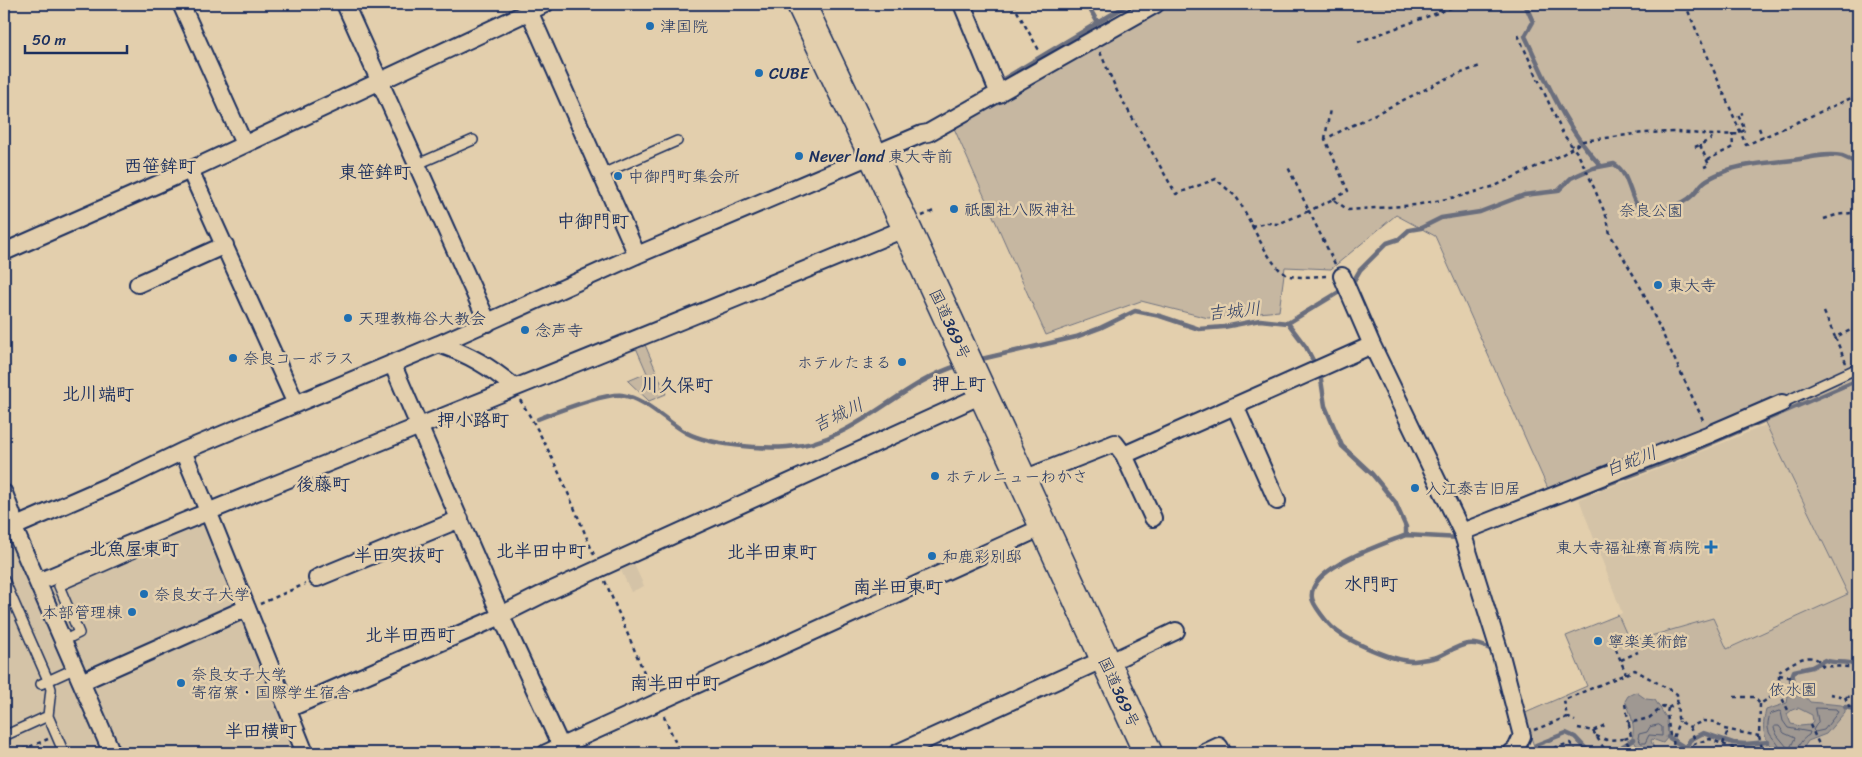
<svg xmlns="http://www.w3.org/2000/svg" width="1862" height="757" font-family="Sriracha,'Klee One',sans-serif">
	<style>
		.built { fill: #d4c3a7 }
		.green { fill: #c6b7a1; stroke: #707380 }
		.water { fill: #9f9892; stroke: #6a6e7d; fill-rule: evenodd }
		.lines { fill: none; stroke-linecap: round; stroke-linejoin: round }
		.shore { stroke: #505973; stroke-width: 1 }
		.stream { stroke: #6a6e7d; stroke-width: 4.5 }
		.service-casing { stroke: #1b2f5e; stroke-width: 12 }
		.minor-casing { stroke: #1b2f5e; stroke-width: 20 }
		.trunk-casing { stroke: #1b2f5e; stroke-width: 31 }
		.path { stroke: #1b2f5e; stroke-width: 2.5; stroke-dasharray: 4 4; stroke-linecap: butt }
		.service { stroke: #e3cfad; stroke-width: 9 }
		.minor { stroke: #e3cfad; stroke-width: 16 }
		.trunk { stroke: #e3cfad; stroke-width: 28 }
		.poi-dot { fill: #1f6fb2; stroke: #e3cfad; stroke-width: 2 }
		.labels { text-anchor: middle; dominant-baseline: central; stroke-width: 5; stroke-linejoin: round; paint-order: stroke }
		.poi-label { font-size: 16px; fill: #1b2f5e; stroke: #e3cfad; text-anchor: start }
		.park-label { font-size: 16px; fill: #2c3d65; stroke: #e3cfad }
		.street-label { font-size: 16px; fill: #1b2f5e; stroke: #e3cfad }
		.neighbourhood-label { font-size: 18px; font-weight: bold; fill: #1b2f5e; stroke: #e3cfad }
		.water-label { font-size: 18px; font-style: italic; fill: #2f3f66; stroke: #e3cfad }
	</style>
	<rect width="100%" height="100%" fill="#e3cfad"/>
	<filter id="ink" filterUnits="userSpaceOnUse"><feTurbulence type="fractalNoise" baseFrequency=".02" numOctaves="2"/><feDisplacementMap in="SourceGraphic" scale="10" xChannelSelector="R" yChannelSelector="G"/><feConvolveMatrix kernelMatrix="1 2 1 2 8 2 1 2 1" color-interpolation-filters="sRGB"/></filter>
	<g filter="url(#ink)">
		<!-- built -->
		<path class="built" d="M1766,425L1848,594L1727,649L1713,618L1630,642L1618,615L1622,613L1579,499L1672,464Z
			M204,518L239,603L88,673L49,585Z
			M8,539L101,753H4V541Z
			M632,560L644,586L631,592L619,566Z
			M246,617L300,753H120L90,686Z"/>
		<!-- green -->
		<path class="green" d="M1164,4H1858V753H1535L1536,752L1523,714L1587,686L1566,636L1618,615L1630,642L1713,618L1727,649L1848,594L1758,408L1549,491L1435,236L1396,215L1331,269L1285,267L1279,311L1208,318L1141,301L1046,335L953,126Z
			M643,340L666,394L649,401L628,381L647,373L634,343Z"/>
		<!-- water -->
		<path class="water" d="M1796,685L1810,702L1841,705L1845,707V712L1826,734L1808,741L1800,753H1778C1763,738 1761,731 1766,710L1787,703L1789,690L1792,686ZM1798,708L1812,715L1813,721L1810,725L1800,726L1791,724L1787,714L1792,710Z
			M1636,692L1646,699L1655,700L1667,719L1668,737L1663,743L1652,739L1651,741L1654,748L1647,752L1637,746L1632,738C1636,728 1630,710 1625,701L1628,696Z"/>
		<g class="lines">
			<!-- shore -->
			<path class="shore" d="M1816,708L1836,709L1838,712L1824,730L1815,732L1813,730L1818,722Z
				M1659,725L1662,727V736L1649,735L1645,743H1641L1638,738L1639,734L1647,732L1650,727Z
				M1776,726H1779L1784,733L1795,738L1790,748L1787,747L1777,735L1774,728Z
				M1781,753C1779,736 1762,739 1770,714L1779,711L1781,712L1783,721L1788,728L1810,732L1809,735C1803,738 1797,746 1796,753"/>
			<!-- stream -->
			<path class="stream" d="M1087,4L1098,23
				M1525,4L1533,22L1525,36C1547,82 1566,130 1601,166
				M1002,80L1129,4
				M1350,285L1353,282L1360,270L1387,243L1399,239L1409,230L1421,228L1441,218L1480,212L1524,195L1558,191L1571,178L1593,168L1614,164C1631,174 1629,202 1641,208C1657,215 1683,205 1694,194C1698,190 1700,185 1704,182C1710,177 1721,173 1728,170C1751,162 1776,163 1800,159C1813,157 1828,153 1842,156C1848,158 1853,161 1858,165
				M1288,323L1344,289
				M977,360L1076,337L1100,328L1135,311L1160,316L1199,329L1224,327L1260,320L1288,323L1306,347L1316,366
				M1320,373L1325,406L1342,446L1372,474L1395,502L1406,527V535C1384,544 1307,568 1312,598C1313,605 1328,624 1334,629C1348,641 1395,662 1414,661C1421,660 1430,659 1437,657C1447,653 1458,645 1468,644C1476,643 1484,646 1490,649
				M538,419C556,412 604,393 622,395C647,399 665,421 687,433C710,445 761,449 787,447C854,444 898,383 960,365
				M1547,507L1672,460L1858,380
				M1406,535L1460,538
				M1792,686L1791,679L1794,671L1812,667L1825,660C1837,665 1847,659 1858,667L1854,673L1858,680
				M1845,707L1854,709L1858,707
				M1668,737L1684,747L1687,746L1690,740L1703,733L1733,743L1745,744L1768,742
				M1536,745L1566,733L1575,737L1590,753
				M1621,753L1623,746L1633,740"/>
			<!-- service casing -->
			<g class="service-casing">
				<path id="service" d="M418,164L473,140
					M602,174L677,141
					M1782,403L1858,368
					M4,580L48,680L51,689L48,716L4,736
					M63,641L79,633L59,586L134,553
					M41,684L76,668
					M48,716L64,753"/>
			</g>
			<!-- minor casing -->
			<g class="minor-casing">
				<path id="minor" d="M181,4L244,144
					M345,4L488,323
					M526,4L637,255
					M962,4L999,94
					M190,170L296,404
					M4,252L190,170L545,4
					M1342,276L1372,345L1462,532L1502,659L1522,736L1516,749L1511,753
					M138,284L225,245
					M439,344C470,355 489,366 514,387
					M392,363L501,616L564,753
					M1235,406L1277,501
					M183,451L208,511L305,753
					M1124,455L1153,518
					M1021,480L1115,443L1124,455L1372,345
					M4,493L12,514L13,526L112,753
					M4,530L23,523L131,476L183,451L439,344L637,255L922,134L928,133L1156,4
					M1462,532L1710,434L1782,403
					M317,578L460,519
					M38,582C326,461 618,349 906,228
					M1106,664L1176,631
					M81,682L247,608
					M288,709L501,616L509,611L541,595L982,395
					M546,753L1043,527
					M897,753L1104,659
					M1204,753L1219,746L1223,753"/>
			</g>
			<!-- trunk casing -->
			<g class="trunk-casing">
				<path id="trunk" d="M801,4L878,166L1148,753"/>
			</g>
			<!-- path -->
			<path class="path" d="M1013,4L1040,52
				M1685,4L1746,145L1858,95
				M1518,35L1563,134L1578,154L1589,176L1607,218L1610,234L1642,290L1704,422
				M1358,42L1462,4
				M1100,52L1117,91L1176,194L1216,179C1222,185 1230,191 1236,197C1249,214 1269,271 1290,276C1302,278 1317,276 1329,276
				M1759,128L1763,138
				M1741,132L1745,130L1738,115L1743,113
				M1325,139L1330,109
				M1700,145L1709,165L1704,167
				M1695,147L1710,140L1713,135
				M1707,160L1733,147L1732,133
				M1333,199L1348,191L1325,139L1448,78L1480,66
				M922,216L936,210
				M1824,219L1836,215L1858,212
				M1251,226L1267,223L1278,224L1309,211L1287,165
				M1335,264L1309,211L1333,199L1348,210L1416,205L1461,196L1495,186L1563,154L1583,141L1643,133L1677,132L1713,135L1741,134
				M1824,312L1835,337
				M1846,363L1835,337L1858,327
				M520,400C551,448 572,503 594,555
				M605,581L652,691
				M260,604L305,584
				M1616,649L1626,674
				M1621,660L1638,652
				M1779,675L1795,678
				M4,679L8,688
				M1779,692L1789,712
				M1830,694L1845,697L1858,696
				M1734,697H1754L1760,704L1779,692V672C1789,665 1806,652 1818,660C1820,661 1821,664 1823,666L1851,667L1858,669
				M1845,697L1851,711L1858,718
				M1625,704L1629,723L1649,718L1664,706L1668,708L1677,703
				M1760,704L1759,736L1762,748
				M1668,708L1667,713L1670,736L1673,738
				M664,716L680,753
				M1567,717L1575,721
				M1629,724L1631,737L1624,739L1636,753
				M1810,725L1823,753
				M1690,727L1696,743
				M1578,728L1593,731L1605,725
				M1534,730L1567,717L1564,700L1635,670L1677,694L1678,718L1679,721L1690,727L1703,721L1716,722L1724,729L1759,736
				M1593,731L1603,747L1611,753
				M1596,736L1607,740L1624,739
				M1723,744L1728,730
				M15,753L48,739
				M1539,753C1549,748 1559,747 1570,743L1577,753
				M1674,753L1673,738L1679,721
				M1692,753L1694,744L1710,739L1735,749L1762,748L1771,753"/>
			<!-- service -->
			<use href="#service" class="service"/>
			<!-- minor -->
			<use href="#minor" class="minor"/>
			<!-- trunk -->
			<use href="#trunk" class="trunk"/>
		</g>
	</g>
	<!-- markers -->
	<g class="poi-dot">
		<circle cx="650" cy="26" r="5"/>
		<circle cx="759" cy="73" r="5"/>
		<circle cx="799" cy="156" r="5"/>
		<circle cx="618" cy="176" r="5"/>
		<circle cx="954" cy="209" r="5"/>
		<circle cx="1658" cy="285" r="5"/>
		<circle cx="348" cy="318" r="5"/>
		<circle cx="525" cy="330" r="5"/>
		<circle cx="233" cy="358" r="5"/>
		<circle cx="902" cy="362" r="5"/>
		<circle cx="935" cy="476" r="5"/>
		<circle cx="1415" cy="488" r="5"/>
		<path d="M1708.5 539.5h5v5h5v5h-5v5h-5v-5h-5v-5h5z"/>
		<circle cx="932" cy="556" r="5"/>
		<circle cx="144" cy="594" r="5"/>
		<circle cx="132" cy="612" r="5"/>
		<circle cx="1598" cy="641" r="5"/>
		<circle cx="181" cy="683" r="5"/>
	</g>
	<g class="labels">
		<!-- poi labels -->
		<g class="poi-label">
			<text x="660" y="26">津国院</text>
			<text x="769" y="73">CUBE</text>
			<text x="809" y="156">Never land 東大寺前</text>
			<text x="628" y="176">中御門町集会所</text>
			<text x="964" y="209">祇園社八阪神社</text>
			<text x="1668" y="285">東大寺</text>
			<text x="358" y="318">天理教梅谷大教会</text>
			<text x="535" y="330">念声寺</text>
			<text x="243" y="358">奈良コーポラス</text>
			<text x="892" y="362" text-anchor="end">ホテルたまる</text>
			<text x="945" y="476">ホテルニューわかさ</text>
			<text x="1425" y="488">入江泰吉旧居</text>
			<text x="1700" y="547" text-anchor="end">東大寺福祉療育病院</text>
			<text x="942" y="556">和鹿彩別邸</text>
			<text x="154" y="594">奈良女子大学</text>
			<text x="122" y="612" text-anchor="end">本部管理棟</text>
			<text x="1608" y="641">寧楽美術館</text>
			<text x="191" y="674">奈良女子大学<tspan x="191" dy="18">寄宿寮・国際学生宿舎</tspan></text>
		</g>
		<!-- park labels -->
		<g class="park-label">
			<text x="1651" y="210">奈良公園</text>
			<text x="1793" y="689">依水園</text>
		</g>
		<!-- street labels -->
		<g class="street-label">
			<text transform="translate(950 324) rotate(65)">国道369号</text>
			<text transform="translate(1119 692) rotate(65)">国道369号</text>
		</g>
		<!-- neighbourhood labels -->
		<g class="neighbourhood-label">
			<text x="160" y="166">西笹鉾町</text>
			<text x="375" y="172">東笹鉾町</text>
			<text x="593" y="221">中御門町</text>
			<text x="959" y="384">押上町</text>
			<text x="677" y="385">川久保町</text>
			<text x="98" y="394">北川端町</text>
			<text x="473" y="420">押小路町</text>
			<text x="323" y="484">後藤町</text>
			<text x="134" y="549">北魚屋東町</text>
			<text x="541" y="551">北半田中町</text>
			<text x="772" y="552">北半田東町</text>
			<text x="399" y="555">半田突抜町</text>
			<text x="1371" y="584">水門町</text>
			<text x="898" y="587">南半田東町</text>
			<text x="410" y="635">北半田西町</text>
			<text x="675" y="683">南半田中町</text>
			<text x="261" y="731">半田横町</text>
		</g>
		<!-- water labels -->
		<g class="water-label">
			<text transform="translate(1234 311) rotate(-6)">吉城川</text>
			<text transform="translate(838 415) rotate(-26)">吉城川</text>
			<text transform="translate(1631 461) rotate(-21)">白蛇川</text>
		</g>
	</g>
	<!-- margin -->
	<rect width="1862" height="757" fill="none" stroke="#e3cfad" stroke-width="20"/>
	<rect x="10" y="10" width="1842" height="737" fill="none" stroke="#1b2f5e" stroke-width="2" filter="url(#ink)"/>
	<!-- scale -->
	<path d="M25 45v8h102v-8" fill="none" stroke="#1b2f5e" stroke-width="2.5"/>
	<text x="32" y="45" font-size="15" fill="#1b2f5e" stroke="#e3cfad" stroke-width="4" paint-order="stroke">50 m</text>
</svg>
